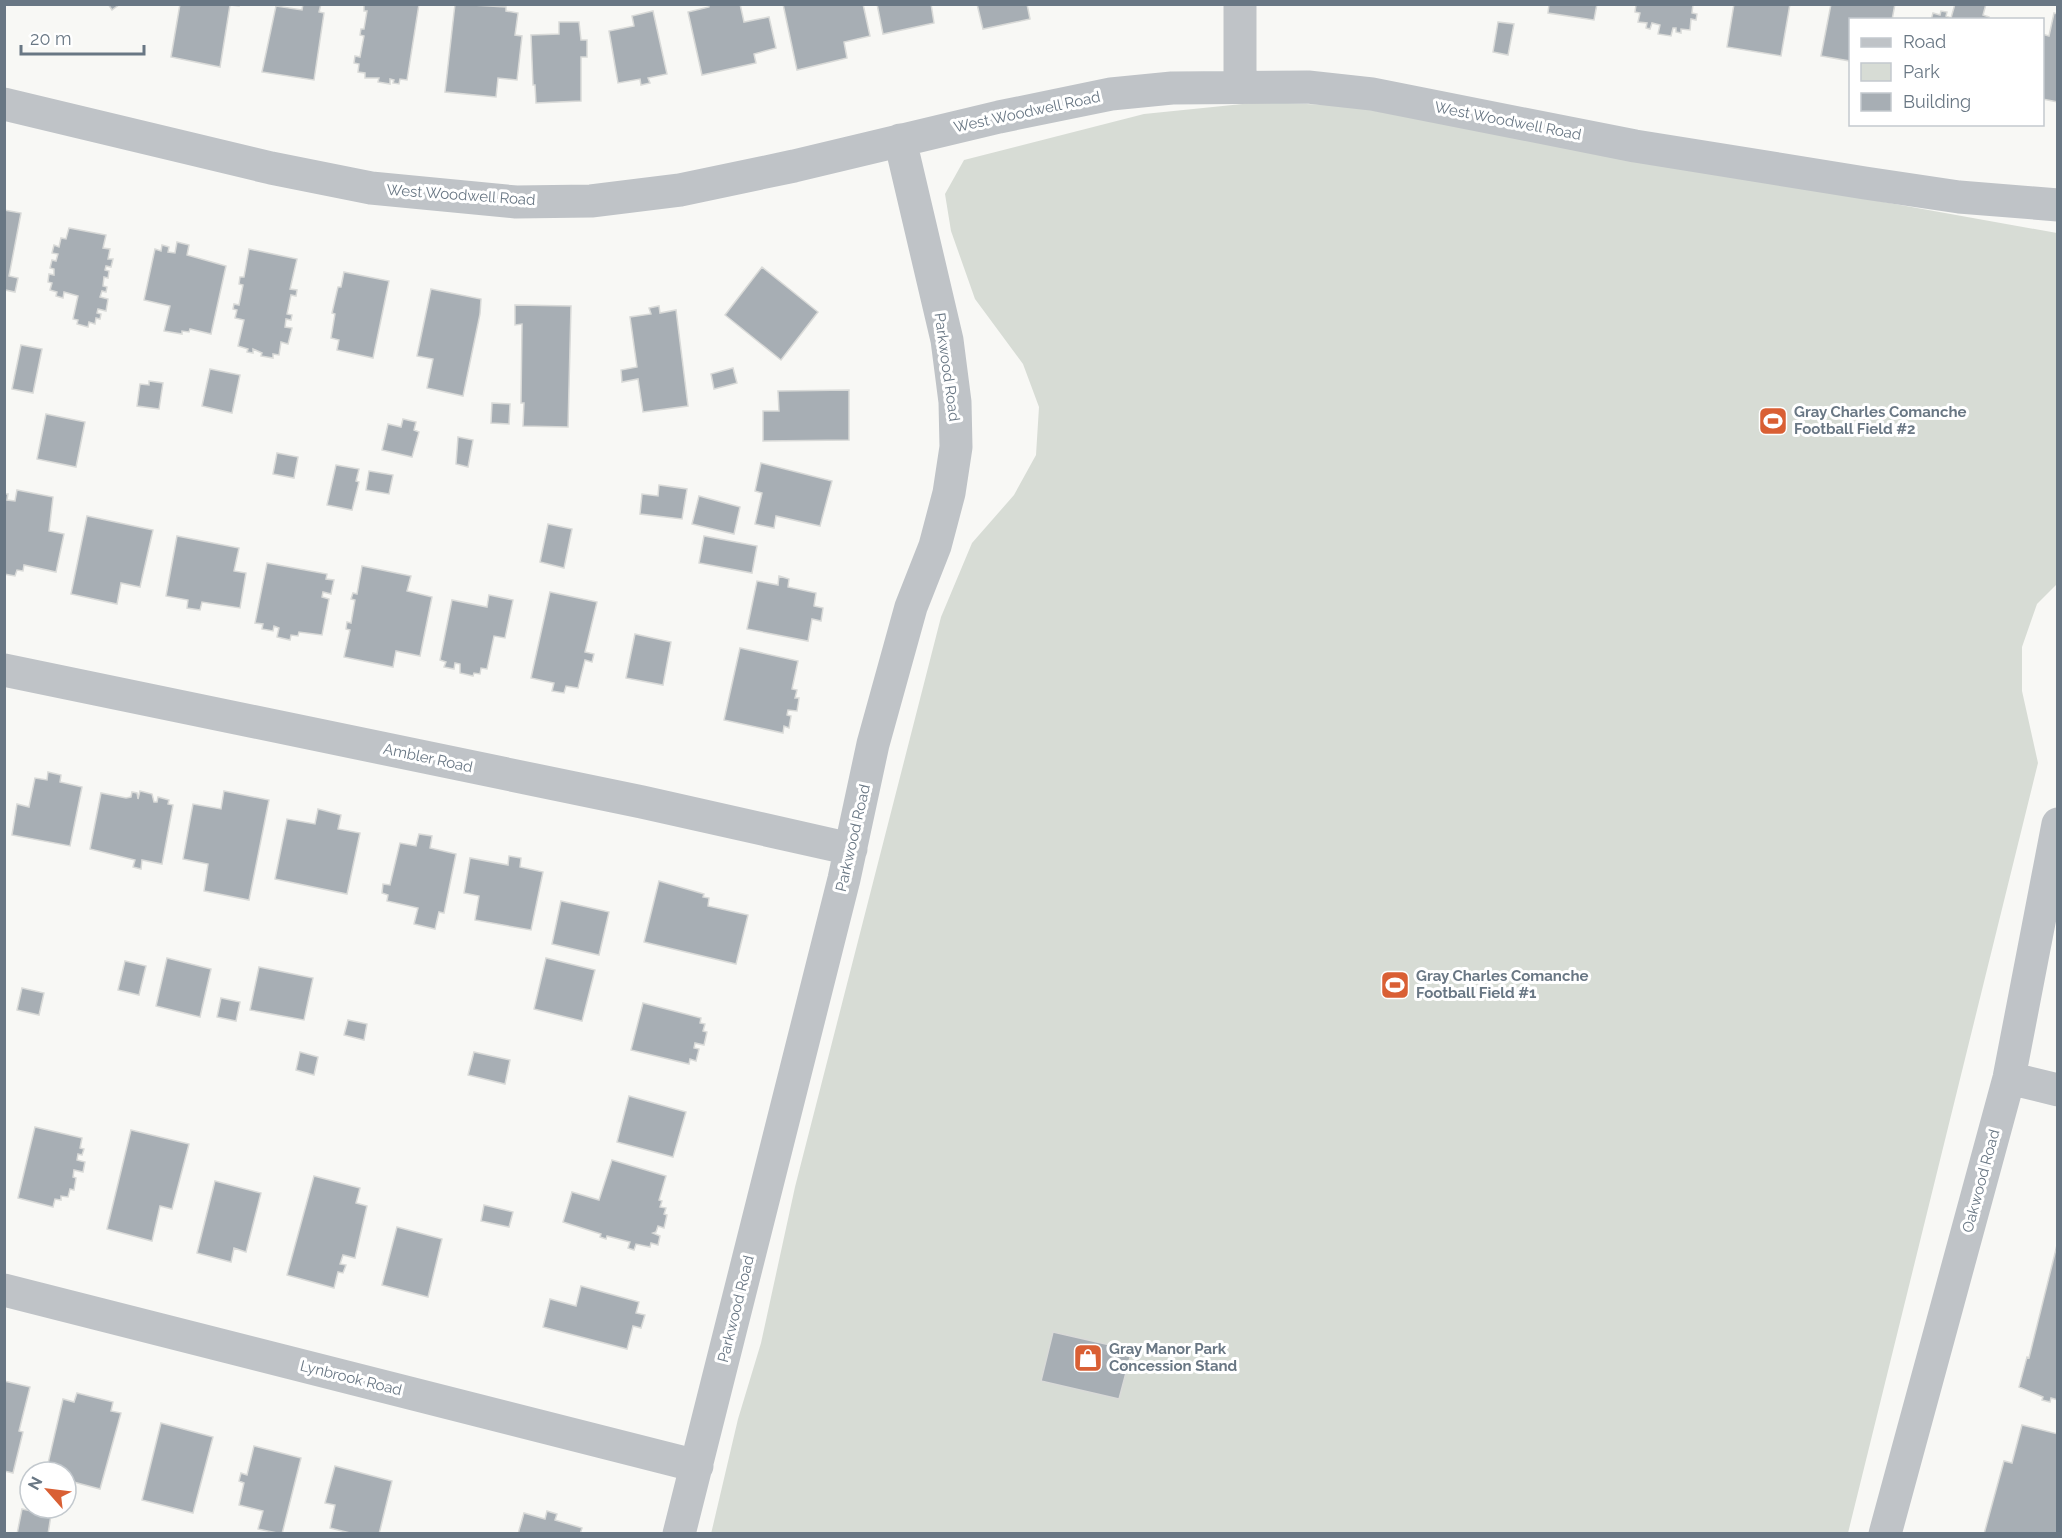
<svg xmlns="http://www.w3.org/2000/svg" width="2062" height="1538" font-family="Raleway,sans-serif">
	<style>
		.green { fill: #d7dcd5 }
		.building { fill: #a7aeb4; stroke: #d9dad8; stroke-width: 1.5 }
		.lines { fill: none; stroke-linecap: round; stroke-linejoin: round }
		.minor { stroke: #bfc3c7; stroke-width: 33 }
		.labels { text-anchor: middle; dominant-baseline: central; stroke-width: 6; stroke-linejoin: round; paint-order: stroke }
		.street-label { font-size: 15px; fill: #697784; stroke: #fff }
		.poi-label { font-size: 15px; font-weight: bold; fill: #697784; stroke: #fff; text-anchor: start }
	</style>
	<rect width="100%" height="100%" fill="#f8f8f5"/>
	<!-- green -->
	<path class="green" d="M1262,102L1348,106L2057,233V584L2037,604L2022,647V691L2038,763L1848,1533L711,1534L738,1419L761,1343L795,1187L941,617L972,543L1014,495L1036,455L1039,407L1023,364L975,299L951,231L945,194L964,160L1144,114Z"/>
	<!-- building -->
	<path class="building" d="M108,4H120L112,10Z
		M180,4H239V6L230,5L220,67L171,57Z
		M303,4H321L319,12L324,13L314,80L262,72L276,6L302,10Z
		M364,4H419L407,80L400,79L399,84L393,83L394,80L390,79V84L378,82L379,78H365V73L358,72L359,64L354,63L355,56L360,57L364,36L360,35L361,29H364L367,11H364Z
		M455,4L506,7V11L518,13L515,35L522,36L517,80L498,78L496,97L445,92Z
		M709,4H740L744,22L769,17L776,48L754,54L756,63L702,75L688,12L709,7Z
		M783,4H863L870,36L844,42L847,58L797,70Z
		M877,4H931L934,23L883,34Z
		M977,4H1027L1030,19L983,29Z
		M1549,4H1597L1594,20L1548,13Z
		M1641,4H1693L1692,13L1697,14L1696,20L1691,19L1690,30L1681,29V33L1676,32V28H1673L1671,36L1658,34L1660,25L1652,23L1650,29L1646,28L1647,23L1638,22L1640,13L1635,12L1636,5Z
		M1734,4H1790L1781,56L1727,47Z
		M1831,4H1895L1892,20H1850V61L1821,56Z
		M1955,4H1986L1983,15L1989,17L1988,20H1931L1933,13L1940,15L1941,11L1947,12L1946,16L1951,18Z
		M653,11L667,74L648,78L650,83L641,85L640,79L618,83L609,31L634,26L632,16Z
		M2054,13L2058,14V102L2042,99V34L2049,36Z
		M559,22H579L581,40H587V57H581V101L536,103L535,85H533L531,35L559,34Z
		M1498,22L1514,24L1508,55L1493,52Z
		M4,210L21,213L9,276L18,278L15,292L5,290L4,294Z
		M69,228L106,235L103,248L110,249L108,259H113L111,267L106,266L105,270L109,271L108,278L104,277L103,286L107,287L106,292L102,291L100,297L108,299L106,311L98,309L97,313L101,314L100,319L96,318L95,324L89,322L88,327L77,324L78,320L73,319L78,296L64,292L63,298L56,296L57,292L50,290L52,283L48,282L49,274L54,275V269L50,268L52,260L56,261L58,254L52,253L54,245L59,247L61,238L66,239Z
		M177,242L189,245L187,255L226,266L211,334L190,329L189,332L182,331V334L164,331L170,306L144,300L155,249L161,251L162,245L169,247L168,252L175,253Z
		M249,249L297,259L290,289L297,290L296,296L291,295L287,314L292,315L291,320L286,319L285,327L292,328L288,344L281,342L279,355L273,354V358L261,356L262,353L253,349V353L247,352L248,349L238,346L244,320L235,318L237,310L233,309L234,304L239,305L243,285L239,284L240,277H244Z
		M762,267L818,312L781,360L725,315Z
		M344,272L389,281L373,358L337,350L339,340L331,338L335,314L332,313L338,287H341Z
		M431,289L481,299L480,314L463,396L427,388L433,359L417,356Z
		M515,305L571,306L568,427L523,426L524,403H521L522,324L515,325Z
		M659,306L660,313L676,310L688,406L643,412L638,379L622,382L621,370L637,367L630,317L651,314L649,308Z
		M21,345L42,349L33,393L12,389Z
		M733,368L737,383L714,389L711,374Z
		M210,369L240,375L232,413L202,406Z
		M149,381L163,383L159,409L137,406L140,384L149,385Z
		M849,390V440L763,441V411H779L778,391Z
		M492,403L510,404L509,424L491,423Z
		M46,414L85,422L76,467L37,459Z
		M403,419L416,422L414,430L419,432L412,457L382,450L388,424L401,427Z
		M458,437L473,440L468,467L456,464Z
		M277,453L298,457L294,478L273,474Z
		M761,463L832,481L820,526L776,516L774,528L755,524L762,493L755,491Z
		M336,465L359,469L356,481L359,482L352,510L327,505Z
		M369,471L393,475L389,494L366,490Z
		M659,485L687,489L682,519L640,514L642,494L658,496Z
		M17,490L53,497L49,531L64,534L56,572L24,565L23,571L17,570L15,576L4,574V494H8L7,500L15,501Z
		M699,496L740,507L734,534L692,524Z
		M87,516L153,530L140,587L121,583L117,604L71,594Z
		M548,524L572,529L564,568L540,562Z
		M177,536L239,548L234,571L246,573L240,608L202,602L200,610L187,608L188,600L166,596Z
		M704,536L757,546L752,573L699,563Z
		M267,563L327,574L326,579L334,580L331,594L323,592L322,597L329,599L322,635L299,632L298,636L291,635L290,640L277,637L279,628L274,626L273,631L262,629L263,624L255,623Z
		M362,566L411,576L407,591L432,597L420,656L396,651L393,667L344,657L350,630L346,629L347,622L351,623L355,600L351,599L353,593L357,594Z
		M779,576L789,579L788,587L816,593L814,606L823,608L821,621L812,619L808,641L747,629L757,581L778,585Z
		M550,592L597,602L585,652L594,654L592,662L585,660L578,688L566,686L564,693L552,691L554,683L531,678Z
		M489,595L513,600L505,638L494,636L487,669L481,668L480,674L474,673L473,676L460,673V664L455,663L454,669L444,667L446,662L440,660L452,600L487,607Z
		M635,634L671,642L663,685L626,678Z
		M740,648L798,661L792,689L797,690L795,698H799L797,711L788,710L787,715L791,716L789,728L784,726L783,733L724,720Z
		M48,772L61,775L60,782L82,787L70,846L12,835L17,804L29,807L35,778L47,780Z
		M140,791L152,794L154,802H157L158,797L169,800L168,804L173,805L162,864L142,860L141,869L133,867L135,860L90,849L101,793L126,798L131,797L132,792L137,793L138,799Z
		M224,791L269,800L249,900L204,891L208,864L183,859L193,804L221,809Z
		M318,809L341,815L338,829L360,833L347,894L275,879L287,819L315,824Z
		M419,834L432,836L430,848L456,854L444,913L439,912L435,929L414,924L418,908L387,901L388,895L382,893L383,884L390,885L400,843L416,846Z
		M509,856L521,858L520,867L543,872L531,930L475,920L479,896L464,893L470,858L508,865Z
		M659,881L704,894L703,897L709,898L708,906L748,915L736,964L644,942Z
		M561,901L609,912L599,955L552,944Z
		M167,958L211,969L200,1017L156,1006Z
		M546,958L595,970L582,1021L534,1009Z
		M125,961L146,966L139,995L118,990Z
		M259,967L313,978L304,1020L250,1010Z
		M22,988L44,993L39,1015L17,1010Z
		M221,998L240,1002L236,1021L217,1017Z
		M643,1003L701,1018L700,1023L705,1024L703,1031L707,1032L704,1045L695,1043L694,1048L699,1049L696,1061L690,1059L689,1064L631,1050Z
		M348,1020L367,1024L364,1040L344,1035Z
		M300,1052L318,1057L314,1075L296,1070Z
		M474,1052L510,1060L505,1084L468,1075Z
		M629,1096L686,1112L673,1157L617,1142Z
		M35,1127L82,1138L80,1148L84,1149L82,1155L78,1154L77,1160L85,1162L83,1172L74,1170L73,1177L76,1178L74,1190L70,1189L68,1197L61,1196V1200L55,1199L53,1207L18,1198Z
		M131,1130L189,1144L172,1209L160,1206L152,1241L107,1229Z
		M612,1160L666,1176L659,1200L662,1201L660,1207L666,1208L664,1214L667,1215L664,1228L658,1226L656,1232L653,1233L660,1236L658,1245L651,1243L650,1247L636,1244L634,1250L628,1248L630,1242L607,1236L606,1239L600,1237L601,1234L563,1222L572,1192L599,1200Z
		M314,1176L360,1188L356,1203L367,1206L355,1258L343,1255L340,1264L346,1265L343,1273L338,1272L334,1288L287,1275Z
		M215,1181L261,1193L246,1252L234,1248L231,1262L197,1253Z
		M484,1205L513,1212L509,1227L481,1221Z
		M397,1227L442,1239L428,1297L382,1285Z
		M2058,1241V1400L2051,1398L2050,1402L2042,1400L2043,1397L2019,1387L2027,1357L2029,1358Z
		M581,1286L639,1302L636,1313L645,1315L641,1328L633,1326L627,1349L543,1327L550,1299L576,1306Z
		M1053,1332L1132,1350L1119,1399L1041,1381Z
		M4,1381L30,1387L19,1431L23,1432L13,1473L4,1471Z
		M77,1393L113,1402L111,1411L121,1413L100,1489L66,1480V1472H46L63,1399L74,1402Z
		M161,1423L213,1437L193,1513L142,1500Z
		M2022,1425L2058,1434V1534H1984L2004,1461L2012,1463Z
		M254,1446L301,1458L282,1534L258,1529L263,1511L239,1505L244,1483L239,1481L241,1473L247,1475Z
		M335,1466L392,1481L379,1534H354L330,1528L335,1505L325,1503Z
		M22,1509L51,1515L48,1534H17Z
		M547,1511L557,1514L555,1520L582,1528L580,1534H518L524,1513L545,1519Z"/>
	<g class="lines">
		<!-- minor -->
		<path class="minor" d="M1240,87V4
			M4,104L271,168L371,188L516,202L591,201L680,190L794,166L999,117L1111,94L1172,88L1308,87L1372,94L1635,146L1865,183L1959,197L2058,205
			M4,670L642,802L851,849
			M2009,1078L2058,1090
			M4,1290L697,1466
			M679,1534L844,879L873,744L911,607L935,546L949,493L956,447L955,402L947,340L900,140
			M1885,1534L2009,1078L2058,824"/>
	</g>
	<!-- icons -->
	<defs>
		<g id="stadium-square" transform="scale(1.5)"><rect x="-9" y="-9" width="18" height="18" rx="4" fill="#d95f34" stroke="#fff"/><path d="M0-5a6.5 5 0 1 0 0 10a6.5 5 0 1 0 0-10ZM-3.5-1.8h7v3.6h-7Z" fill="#fff"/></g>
		<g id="shop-square" transform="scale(1.5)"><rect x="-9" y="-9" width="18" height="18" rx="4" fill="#d95f34" stroke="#fff"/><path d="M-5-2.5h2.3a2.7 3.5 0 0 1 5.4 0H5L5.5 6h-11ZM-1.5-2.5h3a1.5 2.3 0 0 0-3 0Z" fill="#fff"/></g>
	</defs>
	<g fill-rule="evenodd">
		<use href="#stadium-square" x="1773" y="421"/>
		<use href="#stadium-square" x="1395" y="985"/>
		<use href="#shop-square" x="1088" y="1358"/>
	</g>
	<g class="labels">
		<!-- street labels -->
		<g class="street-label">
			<text transform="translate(1027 112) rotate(-12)">West Woodwell Road</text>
			<text transform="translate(1508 121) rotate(11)">West Woodwell Road</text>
			<text transform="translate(461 195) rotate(4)">West Woodwell Road</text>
			<text transform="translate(947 367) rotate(82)">Parkwood Road</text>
			<text transform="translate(428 758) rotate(12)">Ambler Road</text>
			<text transform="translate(853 838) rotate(-77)">Parkwood Road</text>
			<text transform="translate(1981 1181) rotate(-75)">Oakwood Road</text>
			<text transform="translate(736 1309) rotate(-76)">Parkwood Road</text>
			<text transform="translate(351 1378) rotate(14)">Lynbrook Road</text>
		</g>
		<!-- poi labels -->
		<g class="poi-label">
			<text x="1794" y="412">Gray Charles Comanche<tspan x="1794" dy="17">Football Field #2</tspan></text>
			<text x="1416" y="976">Gray Charles Comanche<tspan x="1416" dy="17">Football Field #1</tspan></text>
			<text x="1109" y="1349">Gray Manor Park<tspan x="1109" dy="17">Concession Stand</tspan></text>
		</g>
	</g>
	<!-- border -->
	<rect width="2062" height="1538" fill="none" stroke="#697784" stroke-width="12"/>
	<!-- legend -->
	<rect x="1849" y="18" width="195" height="108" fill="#ffffff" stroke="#c3c9ce" stroke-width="1.5"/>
	<rect x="1861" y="38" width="30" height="9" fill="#bfc3c7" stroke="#c3c9ce" stroke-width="1.5"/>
	<text x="1903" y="48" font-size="18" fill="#697784">Road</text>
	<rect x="1861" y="63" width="30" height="18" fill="#d7dcd5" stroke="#c3c9ce" stroke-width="1.5"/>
	<text x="1903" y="78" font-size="18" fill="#697784">Park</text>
	<rect x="1861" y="93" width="30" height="18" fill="#a7aeb4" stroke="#c3c9ce" stroke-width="1.5"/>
	<text x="1903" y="108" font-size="18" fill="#697784">Building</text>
	<!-- north arrow -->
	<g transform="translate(48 1490) rotate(298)"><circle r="28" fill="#ffffff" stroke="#c3c9ce" stroke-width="1.5"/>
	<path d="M0-4.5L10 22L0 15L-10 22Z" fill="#d95f34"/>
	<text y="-9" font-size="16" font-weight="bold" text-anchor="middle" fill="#697784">N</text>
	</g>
	<!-- scale -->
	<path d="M21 45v9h123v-9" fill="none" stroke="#697784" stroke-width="3"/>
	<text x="30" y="45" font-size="18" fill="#697784" stroke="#ffffff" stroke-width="4.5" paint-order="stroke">20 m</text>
</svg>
